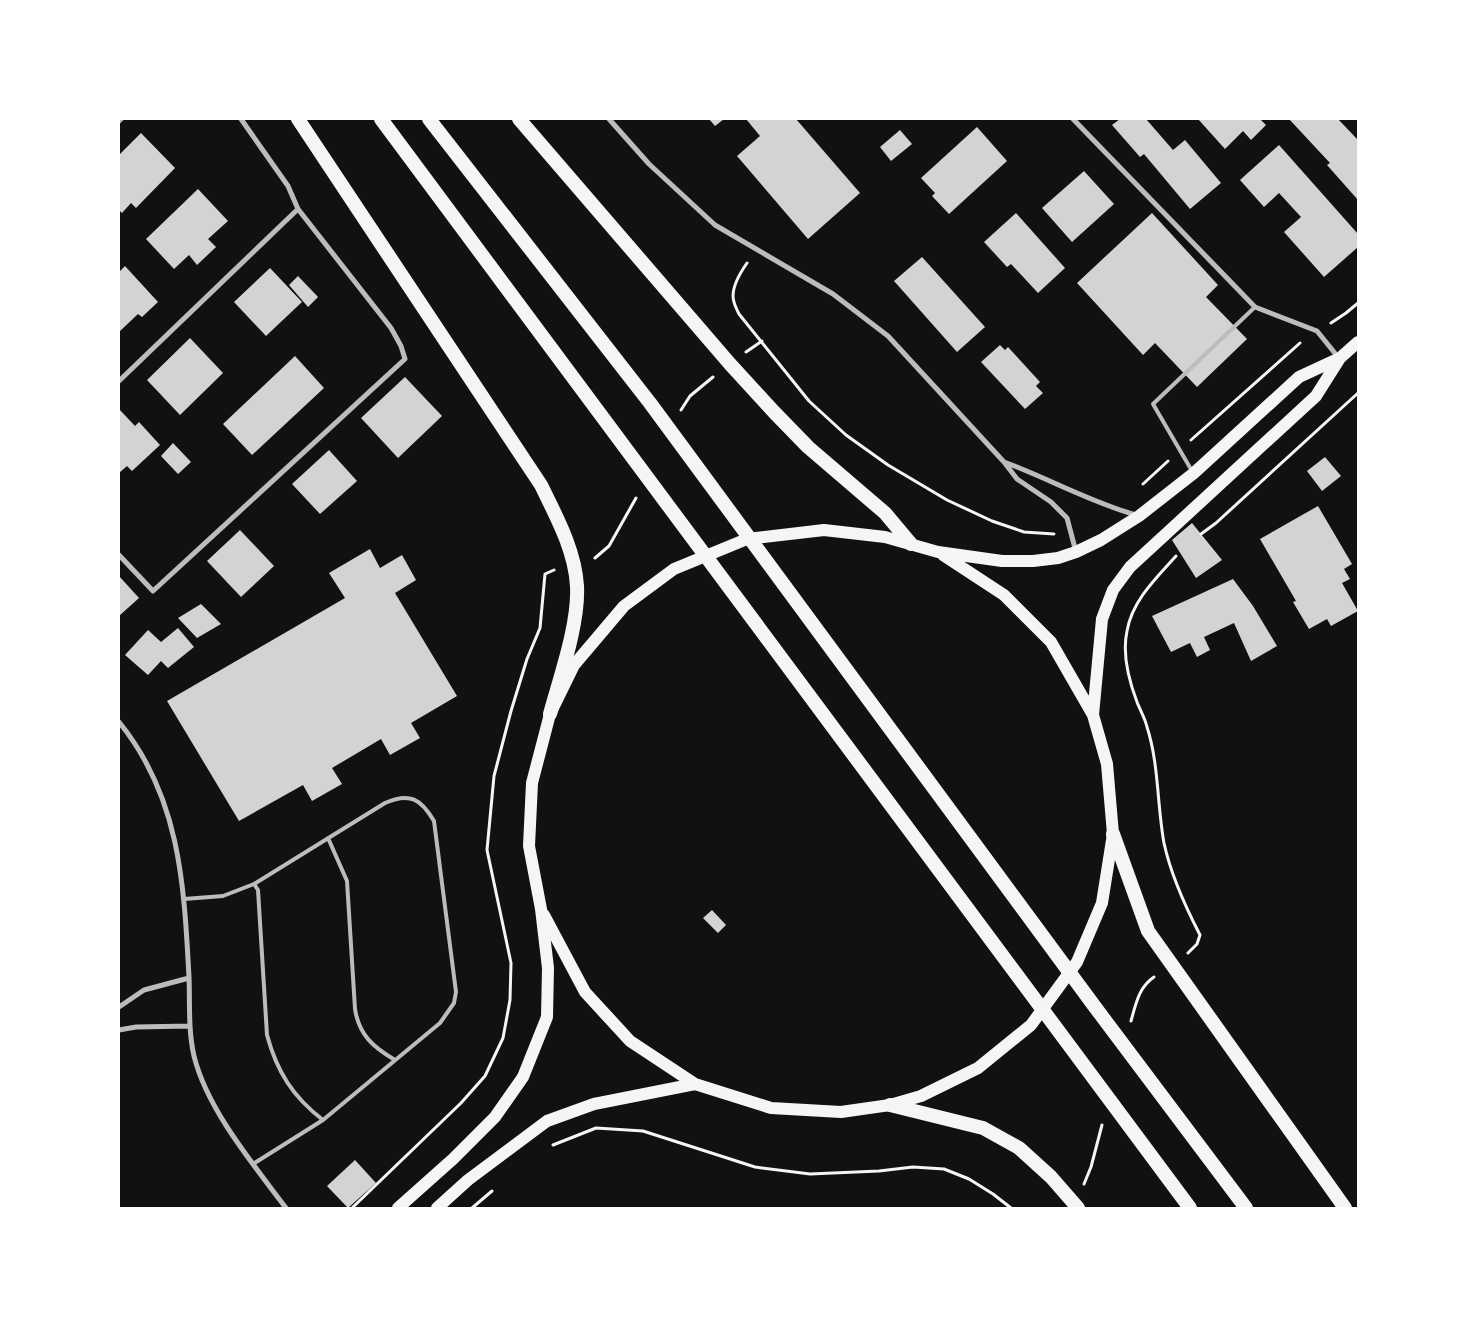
<svg xmlns="http://www.w3.org/2000/svg" width="1477" height="1327" font-family="'PT Sans',sans-serif">
	<style>
		.building { fill: #d3d3d3 }
		.lines { fill: none; stroke-linecap: round; stroke-linejoin: round }
		.path { stroke: #f5f5f5; stroke-width: 3 }
		.service { stroke: #bcbcbc; stroke-width: 4 }
		.minor { stroke: #bcbcbc; stroke-width: 5 }
		.primary { stroke: #f5f5f5; stroke-width: 12 }
		.trunk { stroke: #f5f5f5; stroke-width: 14 }
	</style>
	<rect width="100%" height="100%" fill="#111"/>
	<!-- building -->
	<path class="building" d="M709,119H724L715,126Z
		M746,119H796L860,193L808,239L737,156L760,136Z
		M1120,119H1146L1173,150L1185,140L1221,183L1190,209L1144,154L1140,157L1112,125Z
		M1198,119H1260L1266,125L1251,140L1243,131L1225,149Z
		M1289,119H1338L1357,139L1358,138V200L1327,165L1330,163Z
		M977,127L1007,161L949,214L932,196L935,193L921,178Z
		M900,130L912,144L891,161L880,147Z
		M141,133L175,168L136,208L131,203L122,213L119,210V155Z
		M1279,145L1358,234V247L1324,277L1284,232L1301,217L1279,193L1264,207L1240,180Z
		M1084,171L1114,204L1072,242L1042,208Z
		M198,189L228,221L208,239L216,247L197,265L189,255L174,269L146,239Z
		M1016,213L1065,268L1038,293L1011,264L1007,267L984,242Z
		M1152,213L1218,285L1206,297L1247,339L1197,387L1155,343L1143,355L1077,283Z
		M922,257L985,327L957,352L894,281Z
		M125,266L158,302L142,317L138,314L119,332V272Z
		M270,268L302,302L266,336L234,302Z
		M298,276L318,297L308,307L289,285Z
		M190,338L223,373L180,415L147,380Z
		M1000,345L1005,350L1008,347L1040,382L1036,386L1043,393L1025,409L981,362Z
		M295,356L324,388L252,455L223,424Z
		M405,377L442,416L398,458L361,418Z
		M119,409L135,426L139,422L160,445L132,471L127,466L119,473Z
		M173,443L191,462L178,474L161,456Z
		M329,450L357,481L320,514L292,484Z
		M1325,457L1341,476L1322,491L1307,471Z
		M1318,506L1352,564L1344,569L1350,579L1342,583L1358,611L1331,626L1327,619L1309,629L1293,602L1296,601L1260,539Z
		M1192,523L1222,560L1196,578L1172,540Z
		M240,530L274,566L241,597L207,561Z
		M370,549L380,568L402,555L416,580L395,593L457,696L411,723L420,738L390,755L381,739L332,768L342,784L312,801L303,785L239,821L167,701L345,598L329,573Z
		M119,576L139,598L119,616Z
		M1233,579L1253,606L1277,646L1251,661L1234,623L1204,637L1210,650L1197,657L1190,643L1171,652L1152,616Z
		M201,604L221,624L197,638L178,618Z
		M178,628L194,647L168,668L161,661L148,675L125,655L148,630L161,642Z
		M712,910L726,925L718,933L703,918Z
		M355,1160L376,1183L348,1208L327,1186Z"/>
	<g class="lines">
		<!-- path -->
		<path class="path" d="M747,263C740,273 730,290 734,302C735,306 737,310 739,314L809,401L846,435L888,465L947,500L992,521L1024,532L1054,534
			M1331,323L1346,313L1358,303
			M746,352L762,341
			M681,410L690,396L713,377
			M1191,440L1300,343
			M1143,484L1168,461
			M1201,534L1216,523L1358,393
			M1176,556C1156,578 1132,601 1127,631C1122,654 1129,681 1137,702C1140,710 1145,718 1147,727C1159,764 1157,805 1164,843C1171,876 1185,906 1200,935L1197,944L1188,953
			M595,558L609,546L636,498
			M1131,1021C1136,1003 1139,987 1154,977
			M553,1145L596,1128L643,1131L755,1167L810,1174L879,1171L913,1167L944,1169L969,1179L993,1194L1011,1208
			M1084,1184L1091,1167L1102,1125
			M352,1208L461,1103L485,1076L503,1038L510,1000L511,963L487,850L494,776L511,711L527,659L540,628L545,574L554,570
			M472,1208L492,1191"/>
		<!-- service -->
		<path class="service" d="M1192,471L1153,404L1255,307
			M328,838L347,881L355,1009C359,1035 373,1047 395,1060
			M254,884L258,890L267,1035C277,1072 293,1097 323,1120
			M184,899L223,896L254,884L385,803C410,792 421,799 434,821L456,992L454,1003L440,1023L323,1120L253,1164"/>
		<!-- minor -->
		<path class="minor" d="M609,119L649,164L715,225L833,294L888,336L1004,462
			M1073,119L1255,307L1317,331L1338,357
			M119,121L121,119
			M119,381L298,209
			M1076,552L1067,518L1051,502L1017,479L1004,462C1048,478 1090,502 1136,515
			M119,555L153,591L405,359L401,346L391,328L298,209L288,186L241,119
			M119,722C180,797 184,884 189,977C190,1003 188,1030 194,1056C207,1109 253,1164 286,1208
			M119,1007L144,990L189,978
			M119,1030L136,1027L190,1026"/>
		<!-- primary -->
		<path class="primary" d="M1093,715L1102,619L1113,590L1130,567L1316,396L1340,358L1358,342
			M544,915L585,992L630,1041L695,1084L771,1108L841,1112L890,1105L921,1096L978,1068L1031,1025L1077,962L1102,903L1113,834L1107,764L1093,715L1051,642L1004,595L943,555
			M398,1208L453,1159L495,1117L523,1077L547,1017L548,968L541,909L529,846L532,783L550,714L574,665L624,606L674,569L747,539L824,530L885,537L938,552L1002,561H1033L1058,558L1076,552L1101,540L1139,516L1194,473L1299,377L1340,358
			M437,1208L468,1180L547,1121L594,1104L695,1084"/>
		<!-- trunk -->
		<path class="trunk" d="M298,119L541,485C556,516 575,550 577,586C579,624 560,677 550,714
			M381,119L1190,1208
			M429,119L650,403L1095,1007L1246,1208
			M519,119L730,364L774,412L808,447L885,513L911,544
			M1113,834L1148,931L1345,1208
			M890,1105L983,1128L1019,1148L1051,1177L1078,1208"/>
	</g>
	<!-- border -->
	<rect width="1477" height="1327" fill="none" stroke="#ffffff" stroke-width="240"/>
</svg>
